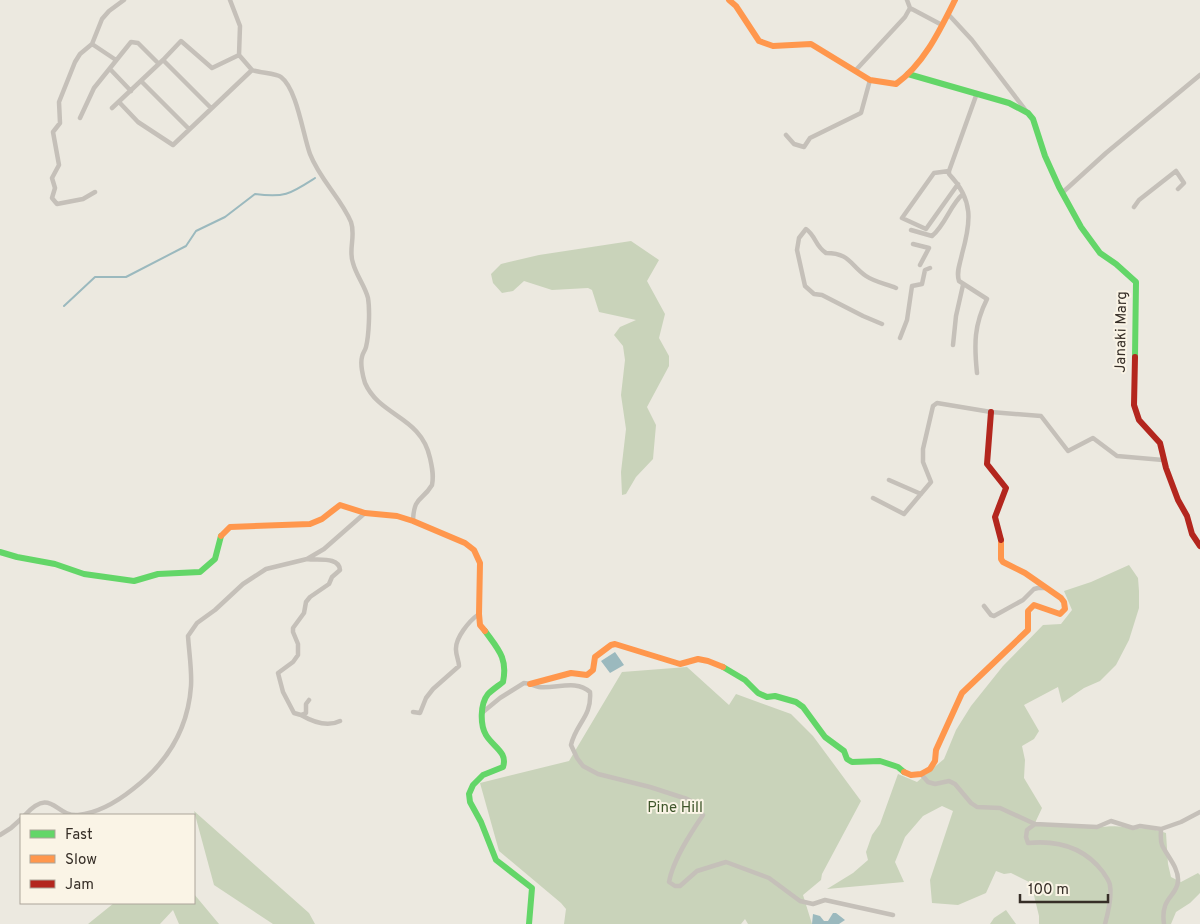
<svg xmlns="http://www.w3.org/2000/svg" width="1200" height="924" font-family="Overpass,sans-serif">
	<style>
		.green { fill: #c9d3ba }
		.water { fill: #9bb9be }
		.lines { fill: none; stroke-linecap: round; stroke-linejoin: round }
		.stream { stroke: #9bb9be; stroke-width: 2 }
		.street { stroke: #c5c0b9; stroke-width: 4.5 }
		.fast { stroke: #63d668; stroke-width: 6 }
		.slow { stroke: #ff974d; stroke-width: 6 }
		.jam { stroke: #b3261e; stroke-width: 6 }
		.labels { text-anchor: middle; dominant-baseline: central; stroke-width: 4; stroke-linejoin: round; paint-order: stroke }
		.street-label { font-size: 15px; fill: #362e27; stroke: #faf4e6 }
		.park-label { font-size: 15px; fill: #3e552a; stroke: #faf4e6 }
	</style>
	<rect width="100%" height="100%" fill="#ece9e0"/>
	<!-- green -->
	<path class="green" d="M631,241L659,260L647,281L665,314L659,338L669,356V366L647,407L656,425L653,459L636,477L626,494L622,495L621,472L626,429L621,395L625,360L623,346L614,335L620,327L636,320L599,312L592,290L588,288L552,290L524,281L513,291L502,293L493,283L491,274L501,264L539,255Z
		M1129,565L1138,578L1139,591V608L1129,640L1116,665L1100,681L1084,688L1062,703L1058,687L1024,705L1039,731L1034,739L1022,746L1025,760L1024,778L1042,808L1035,823C1055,824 1075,827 1095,827C1109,827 1120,824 1133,830C1144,826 1155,830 1166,833L1168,864L1171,877L1181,882L1198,873L1200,875V893L1190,903L1176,912L1171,924H1039V916L1031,883L1011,873L1004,874L996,871L986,893L958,905L932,903L930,880L953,811L942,806L923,816L905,837L895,862L904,882L827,889L853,873L868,860L866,852L872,835L880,824L898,774L917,782L944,759L956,730L971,706L1003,666L1043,625L1061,624L1072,610L1064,591L1091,582Z
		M687,667L729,705L736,694L791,714L813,736L861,801L822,874L821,880L803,895L812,924H748L745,919L741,924H564L566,909L561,903L499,851L480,783L569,761L622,672Z
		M194,811L309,913L315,924H273L214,885Z
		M194,894L219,924H179L173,910L160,924H88L114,903H194Z
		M1006,910L1016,924H990L994,918Z"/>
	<!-- water -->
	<path class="water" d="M615,652L624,665L610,673L601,661Z
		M833,913H836L845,920L839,924H812L813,914L820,916L824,921H828Z"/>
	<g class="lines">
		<!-- stream -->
		<path class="stream" d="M64,306L95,277H126L186,246L196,231L225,217L255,194C285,198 290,194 315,178"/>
		<!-- street -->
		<path class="street" d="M230,0L240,26L239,55L252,70C260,73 276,73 281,77C297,89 303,135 310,154C320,180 341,198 351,222C356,236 348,250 353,263C356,275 365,286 368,298C370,310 369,335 366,347C365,351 362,354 362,357C360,364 363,377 365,383C380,417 421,416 430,458C432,467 434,475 432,485C422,502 414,495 413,521
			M907,0L910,8L942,25
			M948,14L972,40L1027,112
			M92,44L116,60
			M163,60L211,108
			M110,69L131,91
			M855,71L905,17L910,8
			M141,81L189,129
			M119,102L138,122L173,145L252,70
			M112,108L163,60L181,41L212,68L239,55
			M80,118L94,88L131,42L138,43L159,64
			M786,135L794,144L804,147L810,138L861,113L870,80
			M949,171L934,173L902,218L926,229L958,184
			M95,192L83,199L57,204L52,198L55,188L52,178L59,165L53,132L60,123L59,102L75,62L80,54L92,44L102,19L109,11L124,0
			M1062,193L1106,153L1200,75
			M1134,207L1139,200L1176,171L1184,183L1178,189
			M911,230L932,236C946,224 950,205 963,194
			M913,244L929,248L920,265
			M882,324L863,316L822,295L814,294L805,286L797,250L799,238L806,229C816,236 815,246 826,253C850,253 850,265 866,276C875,282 886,284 896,288
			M900,338L907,320L912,286L922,284L925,270L930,268
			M953,345L956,316L963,285
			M977,373C974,344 974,325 987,299L959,281C956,272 960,264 962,254C971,222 974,200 949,174V171L977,93
			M889,480L921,494
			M873,498L904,514L931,482L923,462V449L933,406L937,403L991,412L1041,416L1068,451L1093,438L1117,456L1163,460
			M307,559C317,561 339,556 340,570L332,577L329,584L310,597L306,602L304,613L293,628V632L298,644V655L293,662L278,673L283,692L294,713L301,715L306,713V704L309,700
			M984,606L991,615L994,616L1023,600L1034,589L1038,588H1046
			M413,712L420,713L426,698L433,689L459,666C459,661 456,656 456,650C455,638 469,621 479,614
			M483,712L500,698L524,683C529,683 534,686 539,687C556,689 576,679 590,692C592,717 576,723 571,745L577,758L583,766L598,774L650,787L687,799L693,802L703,815C690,834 673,860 669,882L675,886H680L697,871L726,862L769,878L800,901L813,904L825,900L893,915
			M301,715C313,722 328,727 340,721
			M921,774L928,782L935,784L949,781L955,784L971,803L977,807L1000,808L1035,824L1097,827L1111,821L1133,828L1140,826L1161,829C1161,834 1160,840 1162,845C1167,856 1179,868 1178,881C1177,897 1160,897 1164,924
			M25,815C52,786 55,817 78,815C98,813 118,801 133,789C167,763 188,730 191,686C192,670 189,652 188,636L197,623L215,610L243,584L266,569L307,559L324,549L365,513
			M1035,824L1027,830L1026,837L1028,843C1058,840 1084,847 1103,872C1105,876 1110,881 1110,886C1112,897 1108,913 1105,924
			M1161,829L1181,822L1200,812
			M0,835L11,828L21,819"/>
		<!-- fast -->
		<path class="fast" d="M908,74L1009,103L1028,113L1033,119L1045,156L1059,187L1081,227L1100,253L1116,264L1136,282L1135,357
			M0,552L17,557L55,564L84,574L134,581L158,574L200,572L215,559L221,536
			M485,631C498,649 508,658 503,682C498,686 492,690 488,694C480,704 480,725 486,735C493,747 508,752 503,767L483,775L473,785L469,794L470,802L481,822L496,860L532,888L529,924
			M723,667L745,680L758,693L767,697L775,696L796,702L803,707L825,737L844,751L847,759L852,762L880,761L898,767L904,772"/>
		<!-- slow -->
		<path class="slow" d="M729,0L736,6L759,41L773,46L811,44L870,80L896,84C924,64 940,30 955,0
			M221,536L230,527L310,524L322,519L340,505L365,513L397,516L413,521L465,543L474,550L480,563L479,614L480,625L485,631
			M530,684L571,673L587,675L593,670L595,657L611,645L615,644L680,664L698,659L708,661L723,667
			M904,772L911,775L921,774L930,769L935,761L936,750L962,693L1028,630V611L1034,605L1060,614L1065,609L1064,602L1061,598L1025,573L1003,562L1001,559V540"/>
		<!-- jam -->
		<path class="jam" d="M1135,357L1134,405L1139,420L1160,443L1166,468L1178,500L1187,516L1192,534L1200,546
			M991,412L987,464L1006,488L995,517L1001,540"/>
	</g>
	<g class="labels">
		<!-- street labels -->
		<g class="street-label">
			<text transform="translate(1122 332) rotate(-89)">Janaki Marg</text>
		</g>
		<!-- park labels -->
		<g class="park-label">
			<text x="675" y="808">Pine Hill</text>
		</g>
	</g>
	<!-- legend -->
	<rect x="20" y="814" width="175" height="90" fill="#faf4e6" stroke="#aca59a"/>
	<rect x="30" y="830" width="25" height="8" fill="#63d668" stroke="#aca59a"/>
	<text x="65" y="839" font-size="15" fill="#362e27">Fast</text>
	<rect x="30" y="855" width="25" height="8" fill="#ff974d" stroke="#aca59a"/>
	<text x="65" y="864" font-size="15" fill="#362e27">Slow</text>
	<rect x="30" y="880" width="25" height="8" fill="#b3261e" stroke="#aca59a"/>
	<text x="65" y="889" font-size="15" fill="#362e27">Jam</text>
	<!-- scale -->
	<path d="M1020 894v8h88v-8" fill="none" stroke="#362e27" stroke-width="2.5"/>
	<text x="1028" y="894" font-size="15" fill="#362e27" stroke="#faf4e6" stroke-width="4" paint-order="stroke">100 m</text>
</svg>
